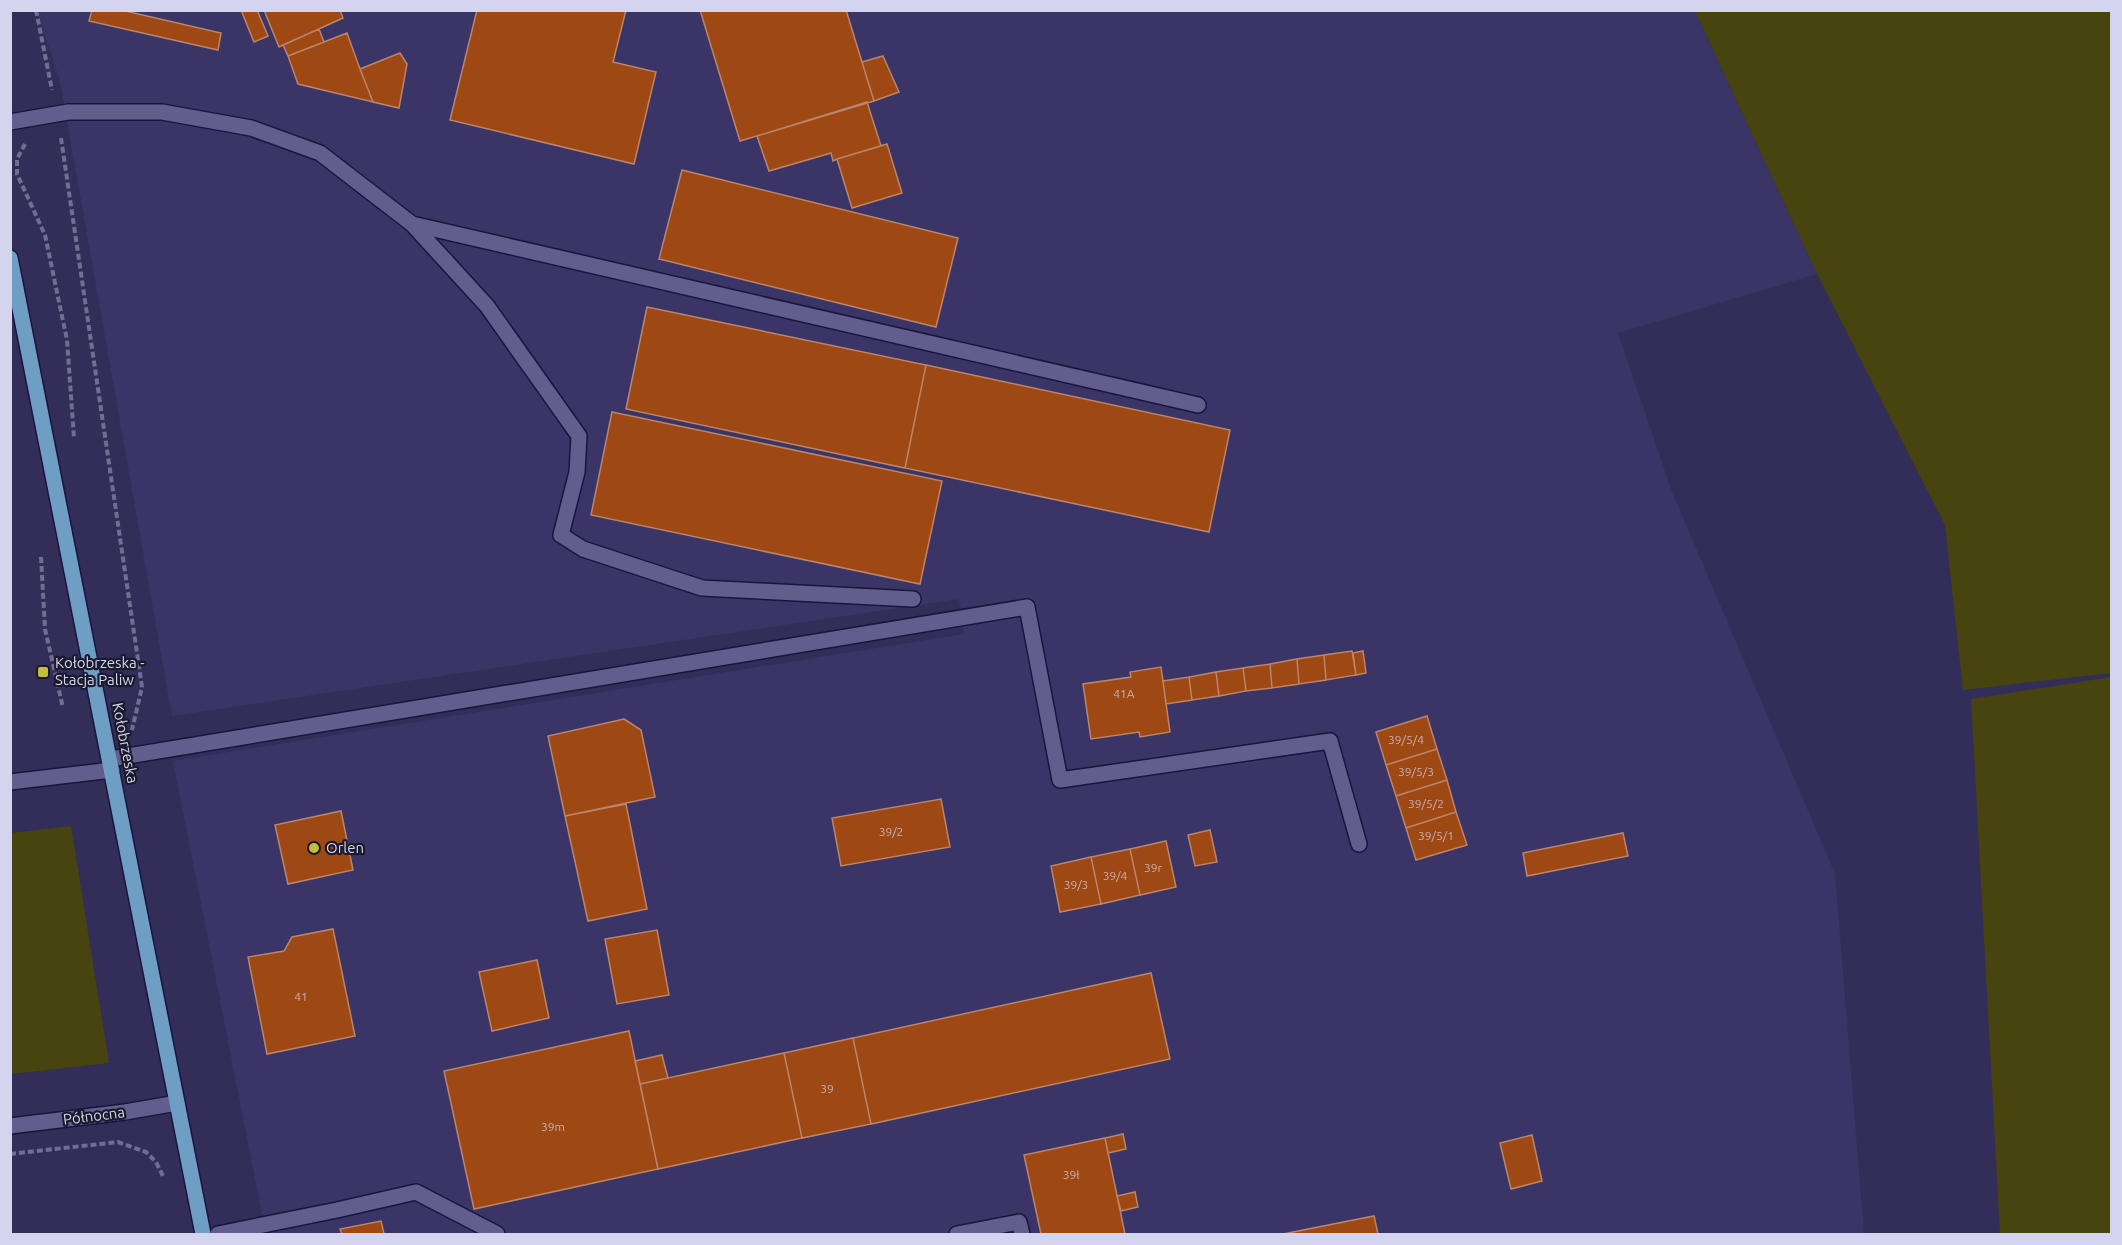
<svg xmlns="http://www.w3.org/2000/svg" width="2122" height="1245" font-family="Ubuntu,sans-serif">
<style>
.built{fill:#3b3567}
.green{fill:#47440f}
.building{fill:#9e4814;stroke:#ba856c;stroke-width:1.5}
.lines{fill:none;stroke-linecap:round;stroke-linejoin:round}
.minor-casing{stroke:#1b143d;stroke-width:18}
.major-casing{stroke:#1b143d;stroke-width:18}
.path{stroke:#716e93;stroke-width:4;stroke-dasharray:6 3;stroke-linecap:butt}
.minor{stroke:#615d8d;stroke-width:15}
.major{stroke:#6f9ec5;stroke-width:15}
.poi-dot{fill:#c3bd3e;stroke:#1b1a2d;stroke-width:2}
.labels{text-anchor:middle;stroke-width:4.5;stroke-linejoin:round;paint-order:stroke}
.number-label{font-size:12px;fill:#c6b1b8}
.poi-label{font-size:15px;fill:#d4d4ef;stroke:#1b1a2d;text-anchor:start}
.street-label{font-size:15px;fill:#d4d4ef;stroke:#1b1a2d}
</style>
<rect width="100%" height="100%" fill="#322e59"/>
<path class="built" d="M37,11H1695L1817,274L1618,333L1672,492L1835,874L1864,1234H266L173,761L964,634L959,599L172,716L60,81Z"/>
<path class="green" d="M1695,11H2111V673L1963,690L1945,525L1817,274Z
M2111,677V1234H2000L1971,699Z
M71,826L109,1063L11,1074V833Z"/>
<path class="building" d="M92,10H121L221,33L218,50L89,21Z
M241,10H257L268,36L254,42Z
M264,10H340L343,18L279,47Z
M477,10H626L613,62L656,72L634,164L450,120Z
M700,10H846L874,101L740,141Z
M319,29L324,42L288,56L283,45Z
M347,33L360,69L373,102L298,84L288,56Z
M400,53L407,64L399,108L373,102L360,69Z
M883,56L899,92L874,101L862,62Z
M867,102L881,146L837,159L833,161L831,153L769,171L757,136Z
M887,144L902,193L852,208L837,159Z
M682,170L958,238L936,327L659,259Z
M647,307L926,365L905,468L626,409Z
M926,365L1230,430L1209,532L905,468Z
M612,412L942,481L920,584L591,515Z
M1352,651L1356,675L1326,680L1324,655Z
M1363,651L1366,673L1356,675L1353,653Z
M1324,655L1326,680L1299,684L1297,659Z
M1297,659L1299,684L1272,688L1270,664Z
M1270,664L1272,688L1246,691L1243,668Z
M1161,667L1170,732L1140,737L1139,732L1091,739L1083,684L1131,677L1130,672Z
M1243,668L1246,691L1219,696L1216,672Z
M1216,672L1219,696L1192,700L1189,677Z
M1189,677L1192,700L1166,704L1163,681Z
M1427,716L1437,749L1386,765L1376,732Z
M624,719L641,730L655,797L565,816L548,736Z
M1437,749L1447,780L1396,796L1386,765Z
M1447,780L1456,812L1406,828L1396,796Z
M941,799L950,847L841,866L832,818Z
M626,804L647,909L588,921L565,816Z
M341,811L353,870L288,884L275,825Z
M1456,812L1467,845L1416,860L1406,828Z
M1210,830L1217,862L1195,866L1188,835Z
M1623,833L1628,856L1527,876L1523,853Z
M1166,841L1176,887L1140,895L1130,849Z
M1130,849L1140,895L1101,904L1091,857Z
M1091,857L1101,904L1060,912L1051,866Z
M333,929L355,1036L267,1054L248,957L284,951L292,937Z
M657,930L669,995L617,1004L605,939Z
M537,960L549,1018L492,1031L479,972Z
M1151,973L1170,1059L871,1124L853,1038Z
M629,1031L658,1169L474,1209L444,1071Z
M853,1038L871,1124L802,1138L784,1053Z
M784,1053L802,1138L658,1169L640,1084Z
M662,1055L668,1078L640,1084L635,1061Z
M1123,1134L1126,1149L1108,1153L1105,1138Z
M1532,1135L1542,1181L1511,1189L1500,1143Z
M1105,1138L1125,1234H1041L1024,1155Z
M1135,1192L1138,1207L1121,1211L1117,1196Z
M1374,1216L1378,1234H1283Z
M381,1221L384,1234H342L340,1229Z"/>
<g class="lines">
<g class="minor-casing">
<path id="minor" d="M10,122L68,112H162L251,128L320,153L412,224L1198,405
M412,224L487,306L579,436L577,472L561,535L583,549L702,588L913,599
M110,759L1027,607L1060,780L1330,741L1359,844
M10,782L112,770
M10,1126L125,1112L177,1103
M218,1234L337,1210L416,1192L497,1234
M957,1234L1019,1222L1022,1234"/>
</g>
<g class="major-casing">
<path id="major" d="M10,258L203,1234"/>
</g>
<path class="path" d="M36,10L52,90
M61,138L142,687L132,730
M25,144L17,159V174L45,235L67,340L74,438
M41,557L45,629L63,708
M10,1154L118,1142L146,1152L156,1162L164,1178"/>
<use href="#minor" class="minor"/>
<use href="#major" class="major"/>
</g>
<g class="poi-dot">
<rect x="37" y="666" width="12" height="12" rx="3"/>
<circle cx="314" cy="848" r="6"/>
</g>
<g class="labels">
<g class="number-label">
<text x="1124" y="698">41A</text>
<text x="1406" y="744">39/5/4</text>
<text x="1416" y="776">39/5/3</text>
<text x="1426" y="808">39/5/2</text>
<text x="891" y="836">39/2</text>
<text x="1436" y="840">39/5/1</text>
<text x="1153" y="872">39r</text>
<text x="1115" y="880">39/4</text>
<text x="1076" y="889">39/3</text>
<text x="301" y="1001">41</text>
<text x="827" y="1093">39</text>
<text x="553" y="1131">39m</text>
<text x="1071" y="1179">39ł</text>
</g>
<g class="poi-label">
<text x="55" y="668">Kołobrzeska -<tspan x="55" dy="17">Stacja Paliw</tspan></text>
<text x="326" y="853">Orlen</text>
</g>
<g class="street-label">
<text transform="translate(125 743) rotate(79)" y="5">Kołobrzeska</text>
<text transform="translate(94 1116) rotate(-7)" y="5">Północna</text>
</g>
</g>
<rect width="2122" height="1245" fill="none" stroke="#d4d4ef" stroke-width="24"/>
</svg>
